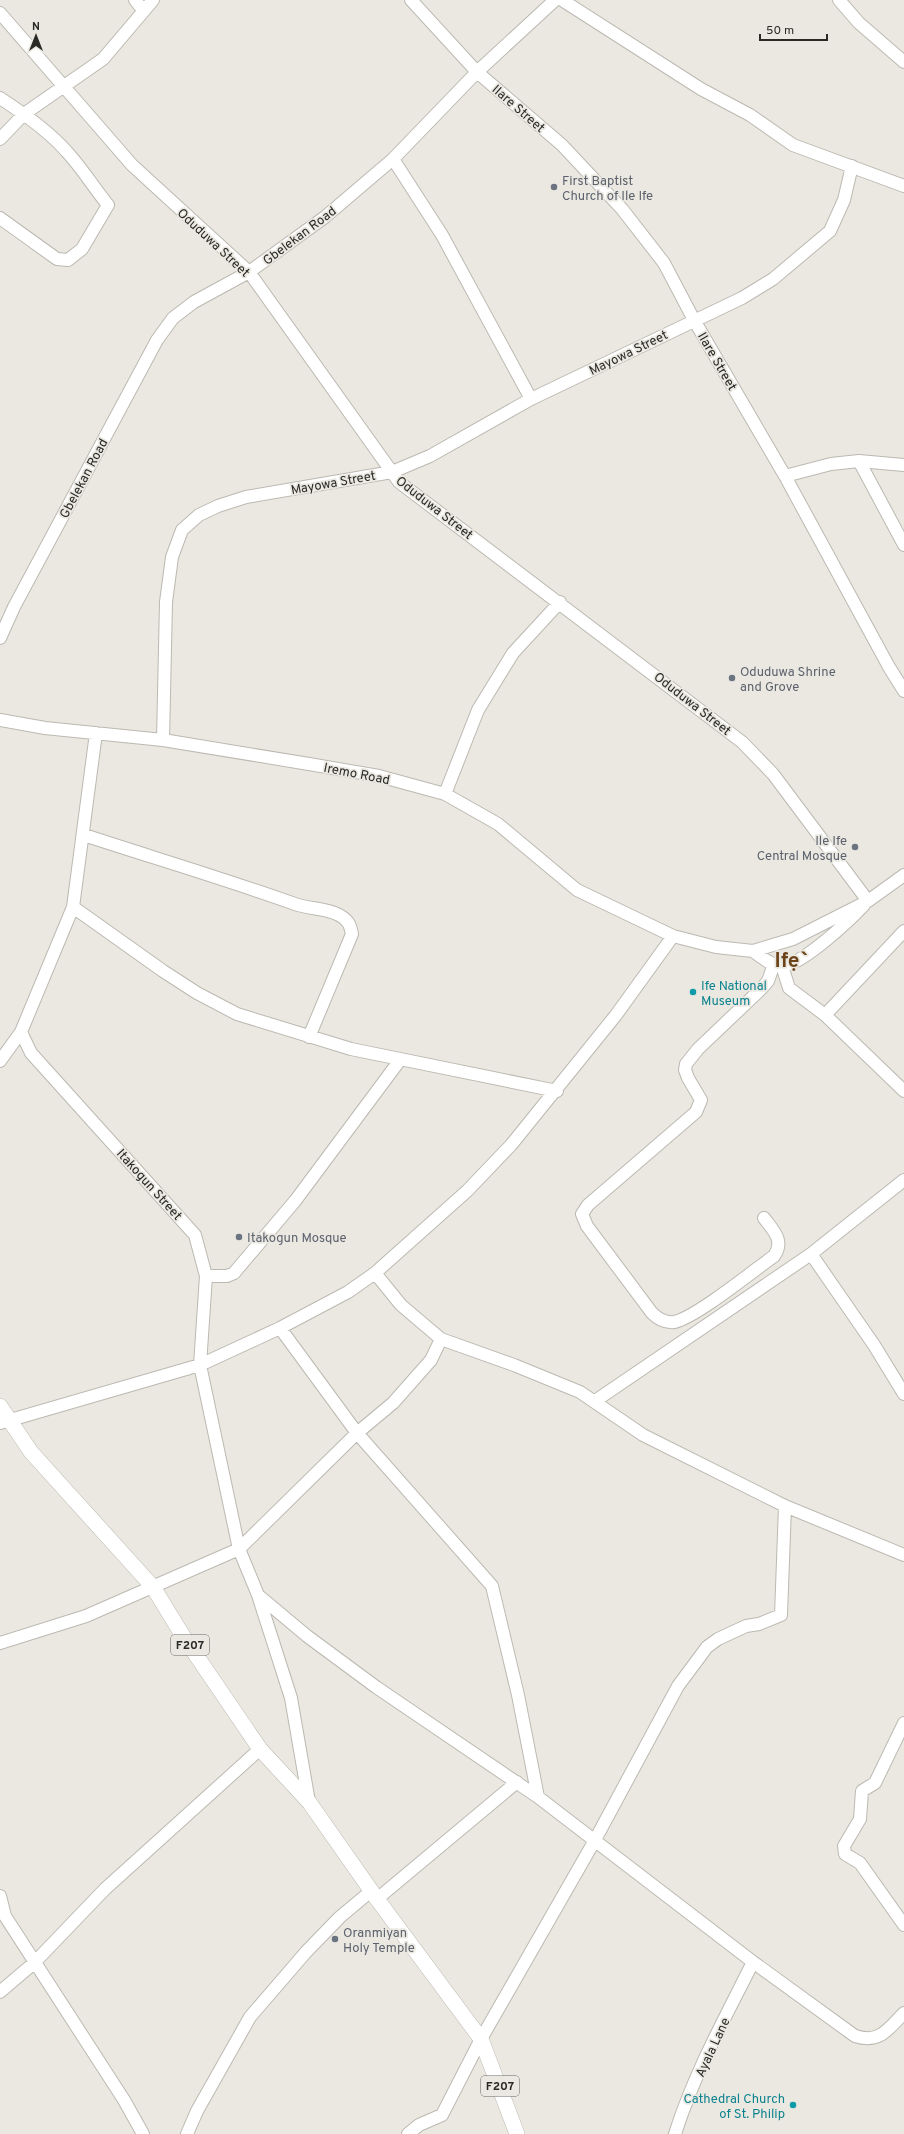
<svg xmlns="http://www.w3.org/2000/svg" width="904" height="2134" font-family="Overpass,sans-serif">
<style>
.lines{fill:none;stroke-linecap:round;stroke-linejoin:round}
.minor-casing{stroke:#bbb9b1;stroke-width:14}
.major-casing{stroke:#bbb9b1;stroke-width:16}
.minor{stroke:#fff;stroke-width:12}
.major{stroke:#fff;stroke-width:15}
.worship-dot{fill:#6b7280;stroke:#eae8e0;stroke-width:1.5}
.culture-dot{fill:#0f9aa8;stroke:#eae8e0;stroke-width:1.5}
.labels{text-anchor:middle;stroke-width:3.5;stroke-linejoin:round;paint-order:stroke}
.shield{fill:#eae8e0;stroke:#63625e;stroke-width:1}
.shield-label{font-size:12px;font-weight:bold;fill:#292926}
.street-label{font-size:13px;fill:#292926;stroke:#eae8e0}
.worship-label{font-size:13px;fill:#5b616d;stroke:#eae8e0;text-anchor:start}
.culture-label{font-size:13px;fill:#0d838f;stroke:#eae8e0;text-anchor:start}
.town-label{font-size:21px;font-weight:bold;fill:#6c4319;stroke:#eae8e0}
</style>
<rect width="100%" height="100%" fill="#eae8e0"/>
<g class="lines">
<g class="minor-casing">
<path id="minor" d="M135,0L143,10
M411,0L477,72L562,145L622,209L664,263L694,320L785,476L889,667L904,691
M562,0L701,89L750,115L793,145L904,186
M839,0L859,23L904,62
M0,13L132,165L249,272L399,482L742,742L773,774L868,901
M0,98C23,113 49,131 67,152C82,168 94,188 108,205L82,249L68,260L57,259L0,218
M0,139L24,114L103,59L153,0
M393,159L442,235L531,399
M859,461L904,545
M785,476L831,464L859,461L904,465
M0,638L14,607L157,340L173,318L194,302L249,272L325,217L393,159L477,72L555,0
M0,720L45,728L163,740L309,764L379,776L445,794L498,824L577,890L673,936L716,947L753,951L793,939L868,901L904,875
M163,740L166,602L172,557L182,530L199,515L218,506L246,497L392,472L430,456L531,399L742,298L773,279L830,231L844,200L852,166
M445,794L478,710L513,653L560,602
M84,835C154,858 225,879 295,904C309,909 326,908 339,915C348,920 350,924 352,934L309,1037
M73,907L163,971L197,993L237,1014L351,1049L557,1091
M904,931L825,1015L904,1091
M753,951C761,957 773,967 783,966C803,964 850,920 864,905
M782,966L789,988L825,1015
M21,1032L31,1053L195,1235L206,1276L200,1365L239,1549L258,1595L291,1698L309,1802
M0,1061L21,1032L73,907L96,733
M764,1218C773,1230 785,1241 774,1256C753,1271 695,1318 674,1322C665,1323 658,1319 652,1313L587,1226L582,1214L588,1205L696,1112L701,1100L688,1078L685,1070L686,1064L698,1049L762,988L768,981L774,964
M811,1254L874,1345L904,1394
M375,1273L401,1305L441,1339L514,1365L580,1392L643,1435L785,1506L904,1555
M206,1276H227L234,1273L295,1201L400,1060
M280,1328L357,1433L492,1586L518,1695L538,1797
M595,1401L811,1254L904,1180
M0,1423L200,1365L280,1328L348,1292L375,1273L467,1191L511,1145L616,1015L673,936
M258,1595L307,1636L376,1687L538,1797L753,1962L855,2036C880,2044 888,2029 904,2013
M0,1643L86,1616L239,1549L357,1433L393,1403L431,1360L441,1339
M904,1723L875,1783L862,1791L860,1819L844,1846L845,1854L860,1863L904,1925
M0,1896L5,1916L124,2100L143,2134
M377,1899L517,1782
M0,1992L34,1963L105,1889L260,1749
M187,2134L197,2111L250,2017L306,1952L340,1917L371,1891
M408,2134L419,2125L442,2115L481,2039L595,1840L678,1686L707,1647L718,1639L746,1626L759,1624L781,1615L785,1506
M675,2134C694,2074 725,2018 753,1962"/>
</g>
<g class="major-casing">
<path id="major" d="M0,1406L31,1452L153,1587L183,1636L260,1749L309,1802L377,1899L481,2039L517,2134"/>
</g>
<use href="#minor" class="minor"/>
<use href="#major" class="major"/>
</g>
<g class="worship-dot">
<circle cx="554" cy="187" r="4"/>
<circle cx="732" cy="678" r="4"/>
<circle cx="855" cy="847" r="4"/>
<circle cx="239" cy="1237" r="4"/>
<circle cx="335" cy="1939" r="4"/>
</g>
<g class="culture-dot">
<circle cx="693" cy="992" r="4"/>
<circle cx="793" cy="2105" r="4"/>
</g>
<g class="labels">
<g class="shield">
<rect x="171" y="1635" width="38" height="20" rx="3"/>
<rect x="481" y="2076" width="38" height="20" rx="3"/>
</g>
<g class="shield-label">
<text x="190" y="1649">F207</text>
<text x="500" y="2090">F207</text>
</g>
<g class="street-label">
<text transform="translate(519 108) rotate(41)" y="5">Ilare Street</text>
<text transform="translate(299 235) rotate(-37)" y="5">Gbelekan Road</text>
<text transform="translate(214 242) rotate(43)" y="5">Oduduwa Street</text>
<text transform="translate(628 352) rotate(-26)" y="5">Mayowa Street</text>
<text transform="translate(718 361) rotate(60)" y="5">Ilare Street</text>
<text transform="translate(83 478) rotate(-62)" y="5">Gbelekan Road</text>
<text transform="translate(333 482) rotate(-10)" y="5">Mayowa Street</text>
<text transform="translate(435 507) rotate(38)" y="5">Oduduwa Street</text>
<text transform="translate(693 703) rotate(38)" y="5">Oduduwa Street</text>
<text transform="translate(357 773) rotate(11)" y="5">Iremo Road</text>
<text transform="translate(150 1184) rotate(48)" y="5">Itakogun Street</text>
<text transform="translate(712 2047) rotate(-65)" y="5">Ayala Lane</text>
</g>
<g class="worship-label">
<text x="562" y="185">First Baptist<tspan x="562" dy="15">Church of Ile Ife</tspan></text>
<text x="740" y="676">Oduduwa Shrine<tspan x="740" dy="15">and Grove</tspan></text>
<text x="847" y="845" text-anchor="end">Ile Ife<tspan x="847" dy="15">Central Mosque</tspan></text>
<text x="247" y="1242">Itakogun Mosque</text>
<text x="343" y="1937">Oranmiyan<tspan x="343" dy="15">Holy Temple</tspan></text>
</g>
<g class="culture-label">
<text x="701" y="990">Ife National<tspan x="701" dy="15">Museum</tspan></text>
<text x="785" y="2103" text-anchor="end">Cathedral Church<tspan x="785" dy="15">of St. Philip</tspan></text>
</g>
<g class="town-label">
<text x="787" y="967">Ifẹ̀</text>
</g>
</g>
<g transform="translate(36 36)" stroke="#eae8e0" stroke-width="3" paint-order="stroke">
<path d="M0-3L7 15L0 10L-7 15Z" fill="#292926"/>
<text y="-6" font-size="11" font-weight="bold" text-anchor="middle" fill="#292926">N</text>
</g>
<path d="M760 34v6h67v-6" fill="none" stroke="#292926" stroke-width="2"/>
<text x="766" y="34" font-size="12" fill="#292926" stroke="#eae8e0" stroke-width="3" paint-order="stroke">50 m</text>
</svg>
